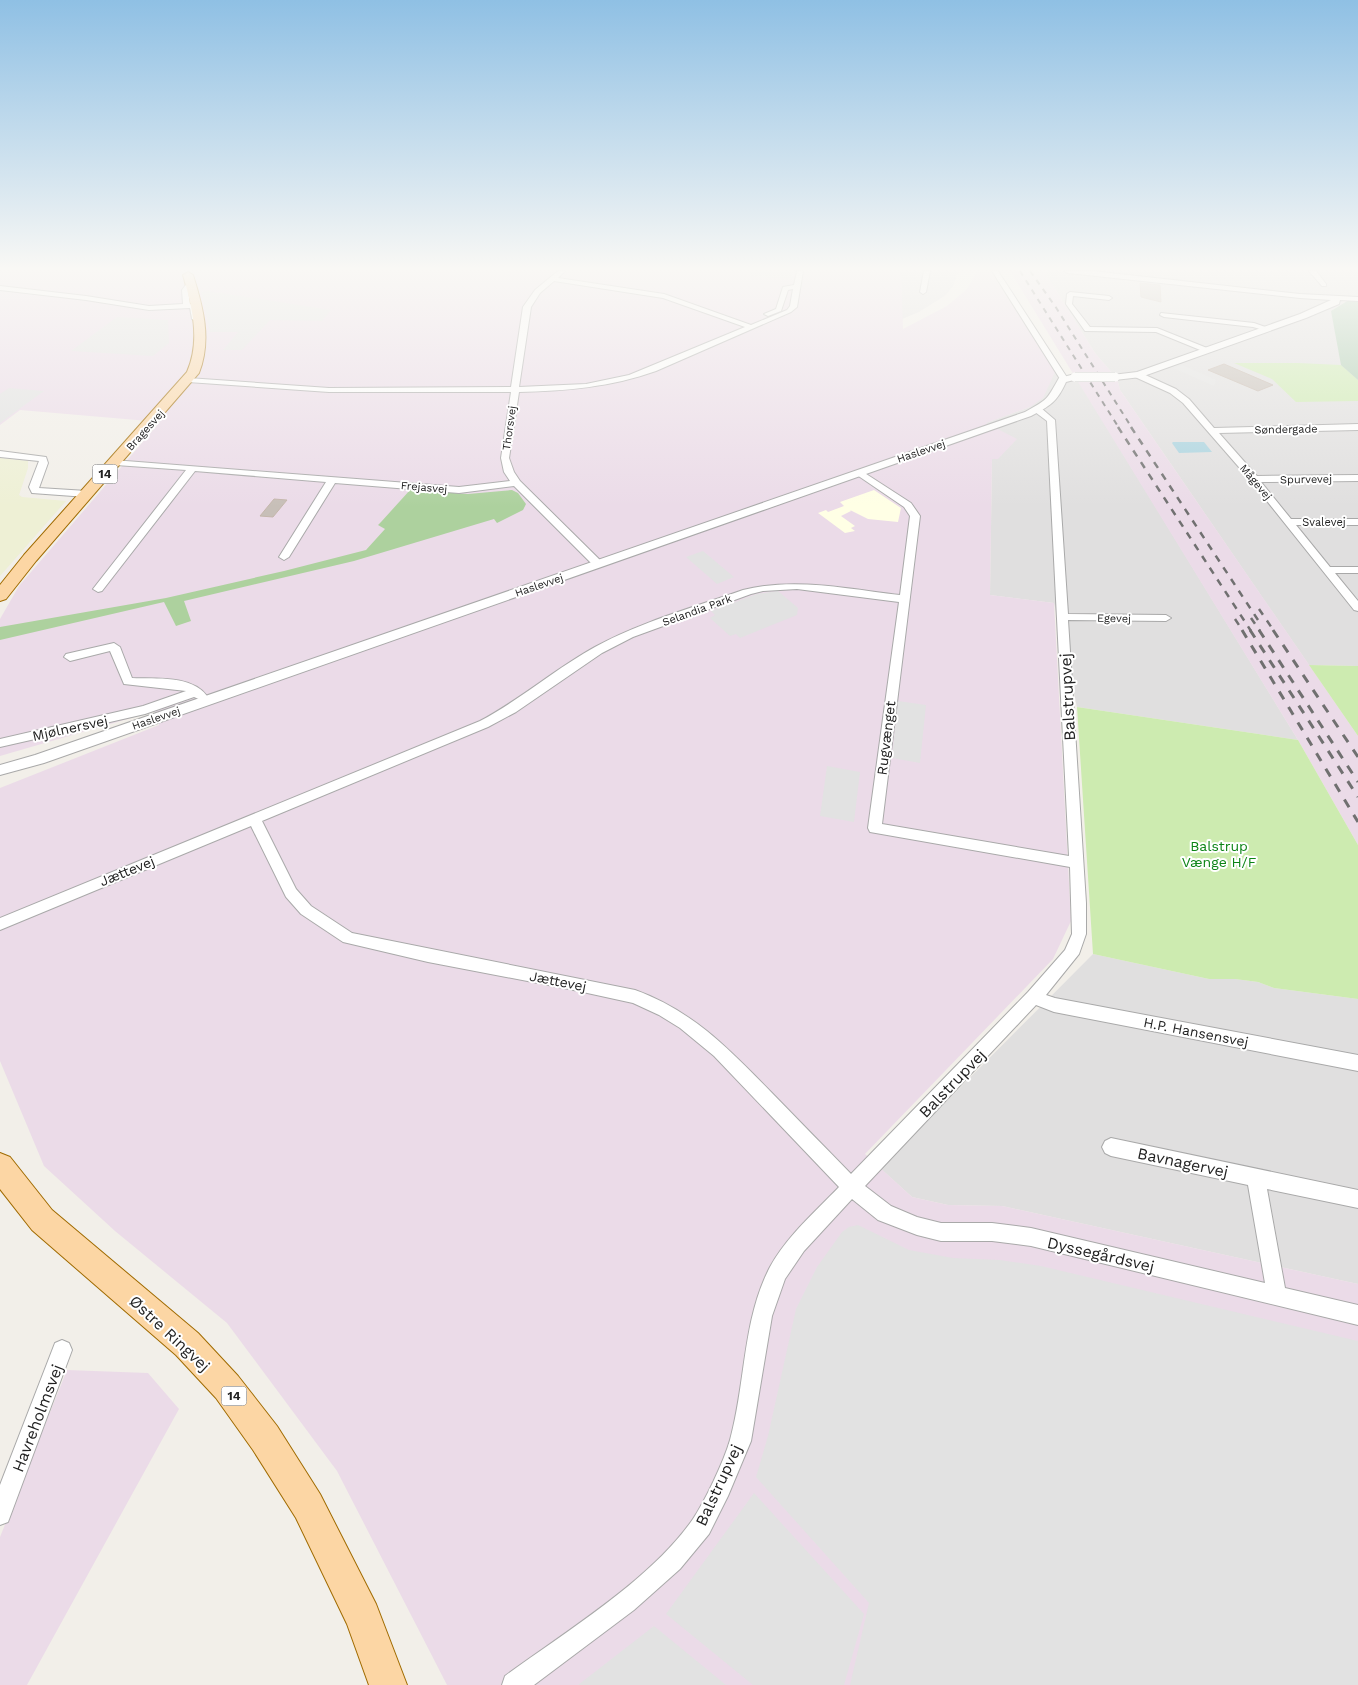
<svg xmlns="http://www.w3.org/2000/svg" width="1358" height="1685" font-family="'Work Sans',sans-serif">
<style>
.residential{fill:#e0dfdf}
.industrial{fill:#ebdbe8}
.education{fill:#ffffe5}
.farmland{fill:#eef0d5}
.grass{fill:#cdebb0}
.forest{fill:#add19e}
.cemetery{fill:#aacbaf}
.parking{fill:#e2e2e2}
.water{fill:#aad3df}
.building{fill:#c7bfb8;stroke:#c4b6ab}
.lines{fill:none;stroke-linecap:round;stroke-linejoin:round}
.minor-casing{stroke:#a9a9a9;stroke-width:2}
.tertiary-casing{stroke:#a9a9a9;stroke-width:2}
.primary-casing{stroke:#a06b00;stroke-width:2}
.minor{fill:#fff;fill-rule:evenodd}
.tertiary{fill:#fff;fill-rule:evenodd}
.primary{fill:#fcd6a4;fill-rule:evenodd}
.rail-far2{stroke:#707070;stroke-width:2;stroke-dasharray:5.5 5.5;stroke-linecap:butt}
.rail-far1{stroke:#707070;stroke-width:2.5;stroke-dasharray:7 7;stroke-linecap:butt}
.rail{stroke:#707070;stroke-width:3;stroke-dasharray:9 9;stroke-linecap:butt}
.tertiary-bridge-casing{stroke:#a9a9a9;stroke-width:10;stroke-linecap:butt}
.tertiary-bridge{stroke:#fff;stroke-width:9}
.labels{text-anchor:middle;stroke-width:4;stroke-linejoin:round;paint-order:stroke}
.far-street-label{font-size:11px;fill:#222;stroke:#fff}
.shield{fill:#fff;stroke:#646464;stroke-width:1}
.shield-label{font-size:12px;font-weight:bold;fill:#222}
.street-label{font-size:14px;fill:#222;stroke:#fff}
.park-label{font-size:14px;fill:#0c8416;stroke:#fff}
.near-street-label{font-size:16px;fill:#222;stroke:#fff}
</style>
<rect width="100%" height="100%" fill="#f2efe9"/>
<path class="residential" d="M899,271H959L953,286L946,295L919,312L902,319L901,272Z
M1044,271H1358V666L1309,665L1120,390L1118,382L1113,374L1095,353Z
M1055,372L1079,382L1298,740L1077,707L1054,603L990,595L992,459L985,423L1030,407Z
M1093,954L1209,979H1235L1258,982L1274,988L1358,999V1284L1002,1206L948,1205L912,1197L880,1168Z"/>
<path class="industrial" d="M0,271H901L903,329L947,306L967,289L977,272H991L1055,372L1043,398L1030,407L986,423L1017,439L998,459H992L990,595L1054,603L1071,921L1053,959L865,1154L912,1197L948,1205L1002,1206L1358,1284V1685H447L337,1471L227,1323L115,1231L44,1166L0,1061V788L159,725L155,711L0,756V619L19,586L160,422L20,410L0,425Z
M1010,271H1044L1095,353L1113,374L1118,382L1120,390L1358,736V845L1298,740Z
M67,1370L148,1373L179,1409L27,1685H0V1537Z"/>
<path class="education" d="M874,490L901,508L898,522L868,519L850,510L851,511L841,516L855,526L851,528L855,531L845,533L818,513L826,510L828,512L844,506L840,502Z"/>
<path class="farmland" d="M0,458L28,461V468L19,495L22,497L66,501L0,576Z"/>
<path class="grass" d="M1234,363H1298L1341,365L1358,380V401L1296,402L1272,379Z
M1309,665L1358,666V736Z
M1077,707L1298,740L1358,845V999L1274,988L1258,982L1235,979H1209L1093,954Z"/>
<path class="forest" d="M410,490L468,494L512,490L518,493L526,504L523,510L497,523L494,519L354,561L184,601L191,621L176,626L164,602L0,640V627L166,598L284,571L366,550L385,529L378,525L381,522Z"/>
<path class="cemetery" d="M1349,300L1358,301V380L1341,365L1331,311Z"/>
<path class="parking" d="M751,271H794L792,279L749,276Z
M208,291L331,310L322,321L270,320L242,350H223L238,332H210L201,292Z
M117,317L168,320L169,343L153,356L71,351Z
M1182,365L1216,380L1214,386L1173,368Z
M9,388L44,391L0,423V394Z
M703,551L734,577L717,584L686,557Z
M778,591L798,608L797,615L740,638L736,634L730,636L710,618L715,615L711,611L757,594Z
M898,701L926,705L920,763L892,758Z
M827,766L860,772L854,822L820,816Z
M858,1225L909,1250L953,1258L1000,1260L1041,1266L1358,1341V1685H850L869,1603L756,1477L768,1436L796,1309L817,1267L842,1232L849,1227Z
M754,1493L864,1614L844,1685H753L666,1614Z
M654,1626L726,1685H578Z"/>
<path class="water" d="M1173,442H1204L1212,452L1179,453L1172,443Z"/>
<path class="building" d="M1140,283L1160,285L1161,302L1141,297Z
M1224,364L1273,385L1258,391L1208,370Z
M274,499L287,500L273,517L260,516Z"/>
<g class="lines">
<g class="minor-casing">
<path id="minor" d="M558,271H565L558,278L664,294L751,325L787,310L790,306L793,289L788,290L781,311L768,316L764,314L776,309L783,287L794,285L797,271H803L797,307L791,312L656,371C611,387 566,391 519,392L509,458L514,472L520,481L602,562L603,564L602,566H594L514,486L459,493L335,483L289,557L284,560L279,557L326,482L195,471L102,591L98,592L93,589L186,470L116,465L113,464V460L459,487L510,481L504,472L501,458L511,392H329L188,382L184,380L188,378L329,388L511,387L523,307L535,290ZM554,281L663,298L745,327L629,375L586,384L519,387L531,307L540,293Z
M924,271H930L926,292L923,294L920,292Z
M992,271H998L1068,379L1067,381L1060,379Z
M1309,271H1316L1326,284V286H1322Z
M188,282L191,284L188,290L190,304L196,306L200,319L196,321L192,319L190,308L149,310L86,300L0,290V286L86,296L149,306L183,304L182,290Z
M1070,292L1109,296L1112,298L1109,300L1073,296L1072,304L1090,327L1157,328L1212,350L1205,352L1156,332L1085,331L1066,304L1067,294Z
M1161,313L1254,323L1271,329L1267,331L1253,327L1164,317L1160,315Z
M1135,373H1141L1176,389L1189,399L1214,428L1358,424V430L1219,433L1257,476L1358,475V481L1261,482L1291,519H1358V525H1296L1330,567H1358V573H1335L1358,601V611L1354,610L1251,481L1183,403L1170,393L1135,377Z
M1035,408H1041L1055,420L1068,614L1166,615L1171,618L1166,621L1068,620L1086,903V934L1079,954L1046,995L1055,998L1358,1055V1071L1054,1012L1036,1005L865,1186L891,1206L917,1217L941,1223H992L1031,1228L1265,1283L1248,1185L1111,1156L1105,1153L1102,1147L1105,1141L1111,1138L1358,1190V1208L1267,1189L1285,1288L1358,1305V1325L1031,1246L992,1241H941L917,1235L878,1220L852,1199L804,1251L785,1279L772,1316L751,1441L728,1496L709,1534L680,1569L634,1610L534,1685H502L505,1676C565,1632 651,1580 693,1519C705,1501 724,1461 730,1440C746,1383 742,1321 770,1267C787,1236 815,1212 839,1187L714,1056L680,1028L659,1015L633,1003L569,989L428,962L343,942L301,914L286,897L251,826L0,930V918L480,721C520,700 555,669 595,647C640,622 695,607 743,590C795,577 848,589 900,595L910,516L904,507L857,475V471L860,470L911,503L920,516L882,824L1069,856L1047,421L1035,412ZM797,589L899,602L868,828L870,832L1070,867L1072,934L1065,950L1028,992L851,1174C825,1147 798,1120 771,1092C729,1049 693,1011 635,990L352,933L311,906L296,889L262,821L488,727L516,712L602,653L633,637L751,594L763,591Z
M0,451L46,457L48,463L39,488L87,491L92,494L87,497L32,493L29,487L39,461L0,457Z
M114,643L120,647L132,678C156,679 192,675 207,696L201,700L194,697L145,714L0,747V739L143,706L186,691L124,684L110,651L70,661L64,657L66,654Z
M62,1340L69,1343L72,1350L11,1514L8,1522L0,1525V1485L55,1343Z"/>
</g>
<g class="tertiary-casing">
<path id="tertiary" d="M1064,271H1092L1300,294L1358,297V301L1340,300L1339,304L1306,318L1141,377L1115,380L1112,379V375L1137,372L1300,314L1331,300L1300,298L1068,273Z
M1075,374L1078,375V379L1066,382C1057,402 1050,406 1031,416L44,763L0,775V765L35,755L1025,412C1048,399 1046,401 1059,378Z"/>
</g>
<g class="primary-casing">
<path id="primary" d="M188,272L193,275C203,307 212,340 199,373L36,561L6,599L0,601V585L24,555L187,372C201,340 192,307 183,275Z
M0,1153L10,1157L52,1210L198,1333L238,1376L277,1426L320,1494L376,1604L407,1685H369L347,1624L296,1518L253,1450L216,1398L176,1355L32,1230L0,1189Z"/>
</g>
<use href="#minor" class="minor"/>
<use href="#tertiary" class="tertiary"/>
<use href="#primary" class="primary"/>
<path class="rail-far2" d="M1020,271L1119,428
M1030,271L1055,306L1132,428"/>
<path class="rail-far1" d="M1118,427L1251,631
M1131,427L1260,623
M1259,609L1274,631
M1251,618L1260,631
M1235,619L1243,631"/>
<path class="rail" d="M1242,630L1358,822
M1250,630L1358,797
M1259,630L1358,782
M1273,630L1358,757"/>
<g class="tertiary-bridge-casing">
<path id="tertiary-bridge" d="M1075,377H1115"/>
</g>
<use href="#tertiary-bridge" class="tertiary-bridge"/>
</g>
<linearGradient id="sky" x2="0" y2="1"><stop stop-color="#8fc0e4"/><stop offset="0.53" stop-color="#f9f8f5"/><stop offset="1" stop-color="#f9f8f5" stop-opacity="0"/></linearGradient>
<rect width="1358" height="507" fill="url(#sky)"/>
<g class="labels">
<g class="far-street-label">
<text transform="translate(509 428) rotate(-82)" y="4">Thorsvej</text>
<text transform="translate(1286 429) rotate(-1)" y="4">Søndergade</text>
<text transform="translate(145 430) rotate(-48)" y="4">Bragesvej</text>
<text transform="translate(921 451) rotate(-19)" y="4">Haslevvej</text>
<text transform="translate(1306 479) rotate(-1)" y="4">Spurvevej</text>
<text transform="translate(1256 482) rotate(50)" y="4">Mågevej</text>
<text transform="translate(424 487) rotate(5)" y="4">Frejasvej</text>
<text x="1324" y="526">Svalevej</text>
<text transform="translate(539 585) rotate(-19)" y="4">Haslevvej</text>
<text transform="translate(697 610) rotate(-20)" y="4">Selandia Park</text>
<text transform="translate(1114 618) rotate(1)" y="4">Egevej</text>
<text transform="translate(156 718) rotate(-19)" y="4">Haslevvej</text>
</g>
<g class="shield">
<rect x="92.5" y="464.5" width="25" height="19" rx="4"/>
<rect x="221.5" y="1386.5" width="25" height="19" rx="4"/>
</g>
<g class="shield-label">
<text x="105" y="478">14</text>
<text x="234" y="1400">14</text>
</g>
<g class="street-label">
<text transform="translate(70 728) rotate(-12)" y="5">Mjølnersvej</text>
<text transform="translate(886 738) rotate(-83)" y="5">Rugvænget</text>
<text transform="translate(127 871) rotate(-22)" y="5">Jættevej</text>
<text transform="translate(558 981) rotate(11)" y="5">Jættevej</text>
<text transform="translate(1196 1032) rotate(11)" y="5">H.P. Hansensvej</text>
</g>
<g class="park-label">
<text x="1219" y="851">Balstrup<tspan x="1219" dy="16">Vænge H/F</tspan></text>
</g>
<g class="near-street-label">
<text transform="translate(1067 697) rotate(-93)" y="6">Balstrupvej</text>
<text transform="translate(952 1083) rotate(-46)" y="6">Balstrupvej</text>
<text transform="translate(1183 1162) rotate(12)" y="6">Bavnagervej</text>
<text transform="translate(1101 1254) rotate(13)" y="6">Dyssegårdsvej</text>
<text transform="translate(170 1333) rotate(43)" y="6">Østre Ringvej</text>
<text transform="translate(37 1418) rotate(-69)" y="6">Havreholmsvej</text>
<text transform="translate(718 1485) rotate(-65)" y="6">Balstrupvej</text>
</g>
</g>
</svg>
